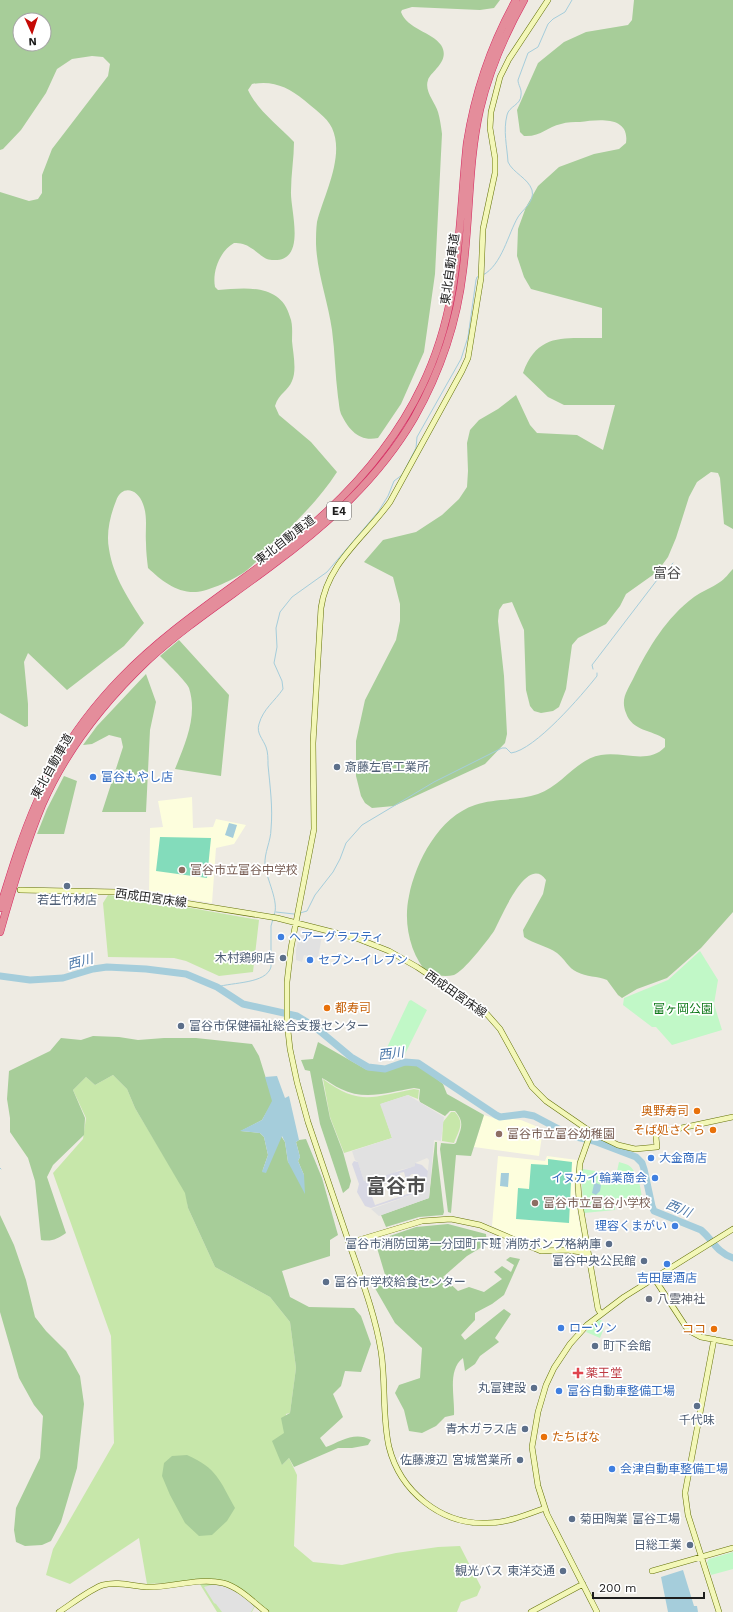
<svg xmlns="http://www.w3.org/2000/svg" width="733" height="1612" font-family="'Work Sans','Noto Sans JP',sans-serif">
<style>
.education{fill:#fdfedd}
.grass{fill:#c7e7aa}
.forest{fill:#a7cd99;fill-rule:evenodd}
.park{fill:#c1f8c7}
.pitch{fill:#83dcbb}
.parking{fill:#e1e1e1}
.plaza{fill:#d8d8e4;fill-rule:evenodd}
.water{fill:#a5cddb}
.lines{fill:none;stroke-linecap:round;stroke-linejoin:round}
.stream{stroke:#a5cddb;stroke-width:1}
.river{stroke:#a5cddb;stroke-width:7}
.secondary-casing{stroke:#637108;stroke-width:6}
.highway-casing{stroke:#d42960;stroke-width:8}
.secondary{stroke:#f3f7b8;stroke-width:5}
.highway{stroke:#e48d9b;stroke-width:7}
.service-dot{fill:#5c6f8a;stroke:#fff;stroke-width:1.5}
.shop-dot{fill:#3f7fe0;stroke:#fff;stroke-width:1.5}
.education-dot{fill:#8d6e63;stroke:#fff;stroke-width:1.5}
.food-dot{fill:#e8710a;stroke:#fff;stroke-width:1.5}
.worship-dot{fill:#6b7280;stroke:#fff;stroke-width:1.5}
.health-dot{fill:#e0444e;stroke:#fff;stroke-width:1.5}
.labels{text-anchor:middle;stroke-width:3.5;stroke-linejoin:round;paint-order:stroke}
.shield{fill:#fff;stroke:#616161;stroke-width:1}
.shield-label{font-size:11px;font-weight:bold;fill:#1d1d1d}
.street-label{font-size:12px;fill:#1d1d1d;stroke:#fff}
.service-label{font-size:12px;fill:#4e5e75;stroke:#fff;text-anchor:end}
.shop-label{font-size:12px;fill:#366cbe;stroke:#fff;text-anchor:start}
.education-label{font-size:12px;fill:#785e54;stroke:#fff;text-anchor:start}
.food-label{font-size:12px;fill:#c56008;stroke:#fff;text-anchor:end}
.park-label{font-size:12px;fill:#0e7819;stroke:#fff}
.worship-label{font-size:12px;fill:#5b616d;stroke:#fff;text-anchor:start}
.health-label{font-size:12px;fill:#be3a42;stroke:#fff;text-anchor:start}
.water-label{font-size:13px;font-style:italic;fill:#4d79aa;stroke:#fff}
.quarter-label{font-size:14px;fill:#505050;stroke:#fff}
.town-label{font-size:20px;font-weight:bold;fill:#505050;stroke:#fff}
</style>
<rect width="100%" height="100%" fill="#eeebe3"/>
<path class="education" d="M192,797L193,828L213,827L216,819L246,825L234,844L216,848L212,903L149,893L150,828L163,827L158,801Z
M484,1115L500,1120L513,1119L521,1120L543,1129L539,1156L474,1147Z
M498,1156L545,1161L547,1156L577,1160L574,1185L577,1210L584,1247L581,1249L566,1247L541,1249L526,1243L492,1226Z"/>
<path class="grass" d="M108,895L140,899L259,920L253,972L219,976L186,961L174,958L108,957L103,903Z
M113,1075L127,1089L135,1108L186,1193L188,1208L215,1267L270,1297L290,1322L296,1368L290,1413L286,1414L282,1465L289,1458L297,1475L294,1546L313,1562L342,1565L396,1553L438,1547L460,1546L481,1587L477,1596L461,1602L457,1612H266L256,1604L252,1612H217L198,1581L147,1584L139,1538L70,1584L46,1575L53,1549L114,1443L111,1336L53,1173L83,1139L86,1118L73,1090L86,1077L95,1085Z
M323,1079C359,1106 373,1097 414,1089L419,1090L418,1099L408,1095L381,1104L392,1138L344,1153L330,1117Z
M451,1112H455C465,1123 459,1130 454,1143L442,1141L443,1122Z"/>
<path class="forest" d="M0,0H500L494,8L480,10L412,7L402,10L401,12C407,29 432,32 441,45C451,61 431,71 428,80C424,91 435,102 438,112C440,119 441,126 442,134L435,274L424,352L401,404L378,438C359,442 349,430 341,414C339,409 339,402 338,397C335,374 335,352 332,330C328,301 317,273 316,244C316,237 316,229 317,222C324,195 345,156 332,128C327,117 313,108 304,100C288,87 273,80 252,84L248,90C258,111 278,125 294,142C294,158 291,174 291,191C290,210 308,263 272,260C264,260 258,252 251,248C246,244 240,243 234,243C220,251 212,271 215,287L218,290C245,288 281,283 290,317C293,324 292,334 292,341C293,353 297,370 292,381C288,391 279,393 275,406L279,415L311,442L337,472C319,500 294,524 270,547C262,555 255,564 246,571C235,579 209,591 196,592C176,593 161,580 148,568C147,560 146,551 146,543C145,530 148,517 143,504C138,489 122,484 116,501C110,516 106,533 109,549C113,576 129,600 144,623L124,646L67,690L28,653L24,662L28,704V726L25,727L0,713V192L29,201L38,199L42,193V175L52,149L108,76L110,64L103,57L92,56L72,59L57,69L46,93L21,130L3,149L0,150ZM20,20H44V44H20Z
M634,0H733V529L724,524L720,478L718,473L711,472L697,482L689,497L676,538L668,557L657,572L626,594L620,606L606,624L578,638L572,645L566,689L559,707L553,711L541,713L534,711L530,706L526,690L524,630L512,602L503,604L499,610L498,621L504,676L507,734L505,743L485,764L394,806L372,808L365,803L361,796L356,776V741L365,700L396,640L400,621V604L393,577L364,562L383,540L416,532L442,515L459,499L467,487L468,471L467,443L470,430L479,420L498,409L516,395L530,425L537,433L577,435L603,450L615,405H564L548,397L523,373C538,331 566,339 602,338V308L531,289L524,277L517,256L518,229L526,207L538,186L559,167L594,154L619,149L626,143C630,115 597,120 580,122C574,122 567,122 561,124C547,127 541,137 524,136L520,132L517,110L538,63L564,42L586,32L628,25L632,20Z
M733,569V912L701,948L667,978L637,989L622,998L618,995L607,980C598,976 586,977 577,972C568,968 565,959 557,953C547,946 534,944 524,937L523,930L543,894L546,880C527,853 501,919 494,931C488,940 463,972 454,975C446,977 437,975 429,975C410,955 403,923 409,896C416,861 439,817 475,805C494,798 519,801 538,794C562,786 576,759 601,755C623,751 648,765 665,747V739C652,730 632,731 626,713C620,698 628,690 634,677C649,647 666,618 694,597C702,591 712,588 720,582C725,579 729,573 733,569Z
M179,640L229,695L221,776L175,769C185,744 198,716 189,688C186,681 166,662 160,656Z
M146,674L156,702L150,730L146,812H102L123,747L121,738L109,735L92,744L83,745L97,726Z
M64,776L77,781L64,834H37L47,809Z
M93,1036L119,1037L138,1040L164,1038H196L252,1044L259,1056L273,1101L262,1120L241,1131L260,1133L264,1137L268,1155L262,1172L281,1136L285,1142L288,1162L304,1175L298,1161L300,1157L296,1142L299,1140L306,1139L322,1178L338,1235L330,1240V1256L282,1271L290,1297L309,1307L354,1308L361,1316L371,1344L361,1372L345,1371L341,1386L333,1394L343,1417L320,1438L326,1447C341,1441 355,1431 371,1440L368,1445L352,1448H338L294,1467L289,1458L282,1465L272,1441L284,1433L281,1418L290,1413L296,1368L290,1322L270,1297L215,1267L188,1208L185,1193L135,1108L127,1089L113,1075L95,1085L86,1077L73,1090L85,1118L84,1135L53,1165L47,1177L66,1233C57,1239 52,1242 41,1240L35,1181L28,1158L10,1132V1118L7,1099L9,1071L50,1051L61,1038L81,1040Z
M318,1042L367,1070L382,1071L399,1066L412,1064L424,1069L443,1084L447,1094L484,1115L471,1156L456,1155L451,1213L448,1212L440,1149L441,1143L454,1144L456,1143C460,1130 466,1123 455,1111H450L445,1116L420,1102L419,1099L420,1089L414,1088C389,1092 365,1101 341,1089C334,1086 328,1081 322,1078L330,1118L343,1152L351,1181L349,1188L343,1193L320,1124L310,1071L305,1070L301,1060L313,1059Z
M435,1142H437V1153L444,1212L443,1215L419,1217L386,1227L381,1215L429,1198Z
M0,1215L14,1245L26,1280L35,1317L46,1331L66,1351L80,1376L84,1404L77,1468L61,1522L51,1541L42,1545L25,1546L16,1542L14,1530L16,1508L40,1458L43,1416L34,1405L19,1378L0,1312Z
M448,1224L486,1234L487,1244L467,1256L443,1277L458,1291L469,1287L484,1292L502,1279L494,1272L502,1266L511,1272L514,1265L506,1260L510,1257L520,1259L504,1295L492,1304L475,1313V1320L461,1335L465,1340L504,1309L511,1314L495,1338L499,1342L480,1356L475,1364L465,1371L463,1358C447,1370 455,1397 454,1415L445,1417L436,1426L422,1433L409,1431L404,1410L395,1393L399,1385L420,1378L422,1348L395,1323L372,1283L386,1278L375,1241L416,1227Z
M187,1455C217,1468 220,1481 235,1508L227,1521L212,1535L199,1536L185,1523L170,1495L162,1476L164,1463L172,1456Z"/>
<path class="park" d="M700,951L718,980L714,1004L722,1030L672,1045L656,1027H652L623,1005L624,998L668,980Z
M411,1000L427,1010L405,1054L383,1056L409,1001Z
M619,1162C622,1163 626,1164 628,1165C638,1171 642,1191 642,1201L615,1204V1210L584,1213L582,1187V1169L603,1172V1175L616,1176Z
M601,1320L604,1323V1328L600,1338L586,1332L595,1321Z
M733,1552V1569L711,1575L707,1562L709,1559Z"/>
<path class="pitch" d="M160,837L211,838L207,878L156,871Z
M548,1159L572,1162L569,1223L516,1219L518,1188L529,1189L531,1164L548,1165Z"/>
<path class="parking" d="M304,932L322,936L318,958L304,955L302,962L296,960V950L299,936Z
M408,1095L444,1117L441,1141L434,1140L429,1198L379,1216L371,1209L426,1190L429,1160L427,1158L415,1163L416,1166L396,1171L397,1172L374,1180L372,1178L364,1181L358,1162L355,1160L352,1151L392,1138L380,1104Z
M215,1584L226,1585L255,1605L251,1612H222L216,1604L214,1603L204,1587Z"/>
<path class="plaza" d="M354,1161L358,1162L364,1181L372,1178L374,1179L415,1166V1163L422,1165L428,1171L426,1190L371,1208L365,1206L357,1192L359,1184L352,1164ZM404,1172L406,1179L412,1174H417L420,1176L422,1182L420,1187L416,1190V1191L375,1205L370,1191L401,1176L399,1173Z"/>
<path class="water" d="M229,823L237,825L233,838L225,835Z
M277,1076L285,1098L289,1096L299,1140L296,1142L300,1157L298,1161L304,1175L305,1194L288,1162L285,1142L282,1136L266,1173L262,1172L268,1155L264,1137L260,1133L240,1131L262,1120L272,1101L265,1077Z
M501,1173H509L508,1187L500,1186Z
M593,1173L597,1176L595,1181L596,1183L601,1185L600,1191L596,1195L592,1193L594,1184L590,1176Z
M683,1570L694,1606H697L698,1612H668L661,1577Z"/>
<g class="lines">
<path class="stream" d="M483,275C502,265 508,234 518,217C523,209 535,202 532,190C528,178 513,173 508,162C507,146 503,131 507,115C509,106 521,105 521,95C522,89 518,85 518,80L528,53L538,47L548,24L553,19L565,12L572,0
M593,669L592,665L657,580L673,563
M276,912L294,914
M300,913L307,911L315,895L333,872L340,859L346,843L362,825L434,782L502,748H506L511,753C535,750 582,695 597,676V673
M274,915C280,903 266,878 265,865C264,853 271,841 271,829C273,808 270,786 268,765C268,759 268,752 266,747C263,739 256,733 259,724C263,709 275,701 283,689L282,681L274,663L277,647L276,628L280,612L292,597L327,572L378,512L388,496L394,481L402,475L416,448L417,437L461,359L468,337L476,280L477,277L480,276
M217,987C233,982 266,984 271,967V926L273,919
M0,1168L1,1169"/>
<path class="river" d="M0,976L30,980L63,978L93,969L107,967L146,969L186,974L217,987L243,1004L297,1016L315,1027L351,1057L368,1067L385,1069L405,1062L418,1063L496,1115L500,1117L524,1114L534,1116L572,1136L594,1141L636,1157L642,1163L644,1169L652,1206L654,1211L701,1230C713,1240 716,1252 733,1258"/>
<g class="secondary-casing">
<path id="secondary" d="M548,0L509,59L500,77L491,112L490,128L495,158V173L483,229L481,278L468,358L462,371L390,502C365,537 327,563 321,608L313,743L314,829L291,948L287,982V1022L290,1049L297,1082L308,1122L349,1243L422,1221L451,1219L480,1225L541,1251L567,1250L588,1253
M20,890L117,892L277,918L356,938L389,951L417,967L485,1012L500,1029L532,1087L546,1101L591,1132L618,1145L635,1149L657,1147L656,1137L658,1133L733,1117
M591,1132L580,1163L578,1185L579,1199L598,1309L601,1314
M349,1243C361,1278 375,1314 381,1351C386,1383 382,1416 389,1447C400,1491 441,1525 487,1523C507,1523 526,1515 545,1508
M654,1278L688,1330L701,1337L733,1343
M714,1339L685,1493L688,1515L719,1612
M652,1571L733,1548
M59,1612C70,1605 92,1588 103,1585C117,1581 133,1586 146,1587C171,1588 198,1577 223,1583C239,1587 253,1602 266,1612
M531,1612L583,1584
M597,1612L547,1514L538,1486L532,1447L538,1412L546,1385L554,1368L570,1344L587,1325L624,1297L733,1229"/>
</g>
<g class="highway-casing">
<path id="highway" d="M0,908C11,872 22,836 37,802C57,756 87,713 121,678C174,623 239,585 298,537C349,495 393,447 422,386C461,306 458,229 467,143C475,92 491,45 516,0
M0,932C12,889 25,846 42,805C66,750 104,702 147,661C185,626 230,597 271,566C327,525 379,478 414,418C440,372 457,322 463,270C470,216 468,162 480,109C489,71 505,34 524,0"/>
</g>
<use href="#secondary" class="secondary"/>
<use href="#highway" class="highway"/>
</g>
<g class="service-dot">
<circle cx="337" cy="767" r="4"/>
<circle cx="67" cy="886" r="4"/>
<circle cx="283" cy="958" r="4"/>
<circle cx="181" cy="1026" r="4"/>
<circle cx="609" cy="1244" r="4"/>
<circle cx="644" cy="1261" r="4"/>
<circle cx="326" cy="1282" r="4"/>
<circle cx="595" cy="1346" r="4"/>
<circle cx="534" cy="1388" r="4"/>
<circle cx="697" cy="1406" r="4"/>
<circle cx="525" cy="1429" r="4"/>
<circle cx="520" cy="1460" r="4"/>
<circle cx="572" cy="1519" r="4"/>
<circle cx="690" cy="1545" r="4"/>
<circle cx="563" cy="1571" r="4"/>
</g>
<g class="shop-dot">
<circle cx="93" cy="777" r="4"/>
<circle cx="281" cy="937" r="4"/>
<circle cx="310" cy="960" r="4"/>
<circle cx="651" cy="1158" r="4"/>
<circle cx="655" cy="1178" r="4"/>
<circle cx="675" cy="1226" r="4"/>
<circle cx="667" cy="1264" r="4"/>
<circle cx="561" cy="1328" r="4"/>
<circle cx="559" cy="1391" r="4"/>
<circle cx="612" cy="1469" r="4"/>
</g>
<g class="education-dot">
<circle cx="182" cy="870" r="4"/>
<circle cx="499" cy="1134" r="4"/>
<circle cx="535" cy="1203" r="4"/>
</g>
<g class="food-dot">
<circle cx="327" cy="1008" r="4"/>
<circle cx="697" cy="1111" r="4"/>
<circle cx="713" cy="1130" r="4"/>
<circle cx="714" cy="1329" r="4"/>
<circle cx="544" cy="1437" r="4"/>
</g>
<circle class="worship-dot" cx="649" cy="1299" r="4"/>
<path class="health-dot" d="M576 1367h4v4h4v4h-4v4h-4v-4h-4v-4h4z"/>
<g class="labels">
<rect class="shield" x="327" y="502" width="24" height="18" rx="3"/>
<g class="shield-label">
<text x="339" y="515">E4</text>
</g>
<g class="street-label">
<text transform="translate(450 269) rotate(-82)" y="4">東北自動車道</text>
<text transform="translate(285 540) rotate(-38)" y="4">東北自動車道</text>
<text transform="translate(52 766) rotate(-61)" y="4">東北自動車道</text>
<text transform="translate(151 898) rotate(8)" y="4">西成田宮床線</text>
<text transform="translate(456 994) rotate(35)" y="4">西成田宮床線</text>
</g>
<g class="service-label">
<text x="345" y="771" text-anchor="start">斎藤左官工業所</text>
<text x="67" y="904" text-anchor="middle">若生竹材店</text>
<text x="275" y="962">木村鶏卵店</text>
<text x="189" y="1030" text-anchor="start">富谷市保健福祉総合支援センター</text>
<text x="601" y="1248">富谷市消防団第一分団町下班 消防ポンプ格納庫</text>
<text x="636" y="1265">富谷中央公民館</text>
<text x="334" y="1286" text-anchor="start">富谷市学校給食センター</text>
<text x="603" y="1350" text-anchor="start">町下会館</text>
<text x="526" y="1392">丸富建設</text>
<text x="697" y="1424" text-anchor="middle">千代味</text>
<text x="517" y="1433">青木ガラス店</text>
<text x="512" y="1464">佐藤渡辺 宮城営業所</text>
<text x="580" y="1523" text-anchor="start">菊田陶業 富谷工場</text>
<text x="682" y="1549">日総工業</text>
<text x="555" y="1575">観光バス 東洋交通</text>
</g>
<g class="shop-label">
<text x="101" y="781">富谷もやし店</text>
<text x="289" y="941">ヘアーグラフティ</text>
<text x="318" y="964">セブン-イレブン</text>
<text x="659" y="1162">大金商店</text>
<text x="647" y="1182" text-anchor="end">イヌカイ輪業商会</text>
<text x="667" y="1230" text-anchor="end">理容くまがい</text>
<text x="667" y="1282" text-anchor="middle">吉田屋酒店</text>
<text x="569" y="1332">ローソン</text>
<text x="567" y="1395">富谷自動車整備工場</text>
<text x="620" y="1473">会津自動車整備工場</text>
</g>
<g class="education-label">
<text x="190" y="874">富谷市立富谷中学校</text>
<text x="507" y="1138">富谷市立富谷幼稚園</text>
<text x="543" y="1207">富谷市立富谷小学校</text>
</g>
<g class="food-label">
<text x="335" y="1012" text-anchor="start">都寿司</text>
<text x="689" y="1115">奥野寿司</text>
<text x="705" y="1134">そば処さくら</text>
<text x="706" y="1333">ココ</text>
<text x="552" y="1441" text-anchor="start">たちばな</text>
</g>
<g class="park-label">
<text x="683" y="1013">富ヶ岡公園</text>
</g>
<g class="worship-label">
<text x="657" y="1303">八雲神社</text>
</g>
<g class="health-label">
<text x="586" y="1377">薬王堂</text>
</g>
<g class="water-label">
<text transform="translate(80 961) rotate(-14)" y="5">西川</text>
<text transform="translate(391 1053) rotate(-7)" y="5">西川</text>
<text transform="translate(679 1208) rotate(23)" y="5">西川</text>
</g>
<g class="quarter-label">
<text x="667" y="578">富谷</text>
</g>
<g class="town-label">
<text x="396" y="1193">富谷市</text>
</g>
</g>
<g transform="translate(32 32) rotate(177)"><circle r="19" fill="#ffffff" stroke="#a5a5a5"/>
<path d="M0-3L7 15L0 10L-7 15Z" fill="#c50a06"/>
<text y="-6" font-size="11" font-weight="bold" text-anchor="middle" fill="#1d1d1d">N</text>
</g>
<path d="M593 1592v6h111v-6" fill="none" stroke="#1d1d1d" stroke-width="2"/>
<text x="599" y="1592" font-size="12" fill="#1d1d1d" stroke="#ffffff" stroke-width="3" paint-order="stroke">200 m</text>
</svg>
